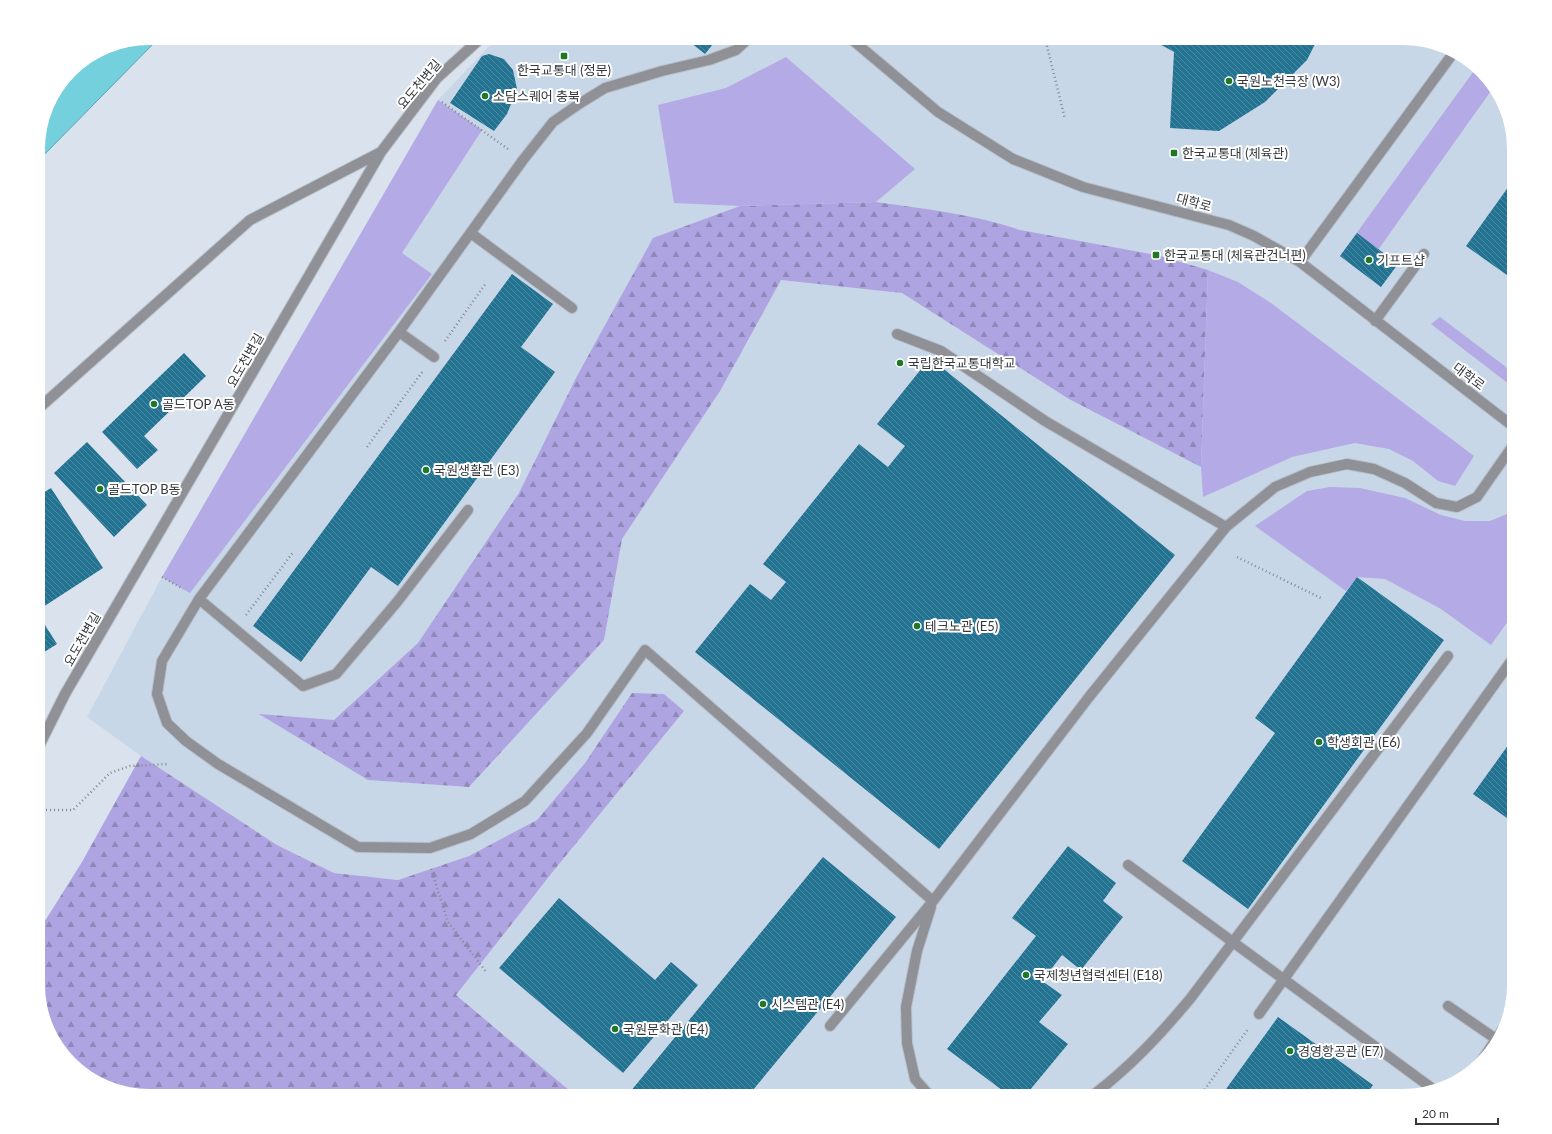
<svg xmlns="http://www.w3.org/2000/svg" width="1552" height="1134" font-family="Lato,'Noto Sans KR',sans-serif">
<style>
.built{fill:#c8d7e7}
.forest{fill:url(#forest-firs)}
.park{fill:#b4aae5}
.water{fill:#74d0dd;stroke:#61a3ad}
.building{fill:url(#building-back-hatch)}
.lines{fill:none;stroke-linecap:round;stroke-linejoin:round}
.minor-casing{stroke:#b8c0ca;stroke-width:12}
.path{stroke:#828990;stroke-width:2.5;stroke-dasharray:1 3;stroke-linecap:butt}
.minor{stroke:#8f9196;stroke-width:10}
.poi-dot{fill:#207825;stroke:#fff;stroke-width:1.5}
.labels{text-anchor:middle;stroke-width:4;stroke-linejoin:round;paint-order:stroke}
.poi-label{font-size:13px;fill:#35393d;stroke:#fff;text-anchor:start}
.street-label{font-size:13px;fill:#35393d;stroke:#fff}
</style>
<defs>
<pattern id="forest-firs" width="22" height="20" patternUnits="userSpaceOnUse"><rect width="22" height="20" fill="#afa4e2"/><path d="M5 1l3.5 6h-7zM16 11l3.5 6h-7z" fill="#8f87b8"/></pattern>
<pattern id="building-back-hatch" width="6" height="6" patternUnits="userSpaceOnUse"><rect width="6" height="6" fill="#227392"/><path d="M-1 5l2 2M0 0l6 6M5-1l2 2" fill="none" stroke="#528ba1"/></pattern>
</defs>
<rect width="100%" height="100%" fill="#d9e2ed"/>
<path class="built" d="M497,38H1403L1438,44L1470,61L1502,100L1514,149V985L1508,1021L1491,1052L1452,1084L1403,1096H576L456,995L551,874L684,711L664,695L585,763L537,820L469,856L398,880L334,873L277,845L141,756L87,717L162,577L438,100Z"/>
<path class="forest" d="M876,202C924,209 974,214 1020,230L1156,255L1208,270L1201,467L1069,399L902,293L781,280L720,391L622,539L604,640L469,787L368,780L259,714L334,720L418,643L519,493L577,376L653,238L740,206Z
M632,693L664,694L684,711L551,874L456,995L576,1096H149L114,1090L82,1073L53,1040L38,988V932L82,862L141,756L277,845L334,873L398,880L469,856L537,820L585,763Z"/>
<path class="park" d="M786,57L915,169L876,202L740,206L674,203L658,105L726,88Z
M1476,68L1493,88L1378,250L1381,287L1340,256Z
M438,100L482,130L402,253L432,274L190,593L162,577Z
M1208,270L1238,282L1271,303L1474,456L1455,486L1438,481L1413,461L1389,449L1355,443L1292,457L1203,497L1201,467Z
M1440,317L1514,373V388L1431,324Z
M1330,487L1360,488L1405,498L1441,515L1465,521H1490L1514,511V613L1491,645L1441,609L1385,579L1357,577L1346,591L1255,526L1307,491Z"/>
<path class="water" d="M149,38H159L38,161V142L47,107L71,70L107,46Z"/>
<path class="building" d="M685,38H718L705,54Z
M1149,38H1318L1307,60L1265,102L1219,131L1170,128L1174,52Z
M489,54L504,59L513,70L517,89L507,114L494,131L450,103L482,56Z
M1514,179V280L1466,246Z
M1357,233L1398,264L1381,287L1340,256Z
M512,274L553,304L521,347L555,372L398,586L371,567L301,662L253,626Z
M184,353L206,376L144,436L158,450L137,469L102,432Z
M930,358L1175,555L939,849L695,652L750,584L771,600L786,582L763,564L859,444L888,467L905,446L877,424Z
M87,442L147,505L114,537L54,473Z
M51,488L103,568L43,607L38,600V496Z
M1357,577L1444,640L1248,909L1182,861L1275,733L1255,718Z
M38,614L57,644L38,656Z
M1514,737V823L1473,794Z
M1068,846L1116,883L1103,901L1123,917L1081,970L1062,955L1042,981L1062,995L1039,1022L1068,1044L1025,1096H1010L947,1049L1036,936L1012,918Z
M823,857L896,917L748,1096H635L630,1092Z
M559,898L655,980L671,962L698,985L623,1073L499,968Z
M1278,1017L1373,1085L1365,1096H1221Z"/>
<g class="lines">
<g class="minor-casing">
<path id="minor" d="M749,38L736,50L709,60L662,71L605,88L579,104L553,122L523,160L399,332L199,599L162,661L157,694L167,723L186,741L218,764L358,847L430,848L471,834L525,801L587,733L645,650L933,901
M850,38L938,112L1013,159L1083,187L1229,225L1254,236L1300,262L1514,427
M472,234L572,308
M1300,262L1454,52
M1375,321L1424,254
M399,332L434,357
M897,334L941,351L1045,421L1226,527
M38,409L250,220L381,152
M199,599L303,686L336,674L397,602L468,510
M38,748L65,694L381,152L437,78L481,38
M1128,865L1433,1089
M1448,1006L1496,1039
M1259,1014L1514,657
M830,1026L933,901L1089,697L1226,527L1275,487L1310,472L1347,464L1374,469L1405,483L1436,503L1457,507L1477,497L1514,444
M1482,1060L1505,1026
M930,1096L915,1079L907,1043L906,1007L917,951L931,907
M1092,1096C1131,1066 1158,1037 1190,999L1448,656"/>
</g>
<path class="path" d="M1045,38L1065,119
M442,102L508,149
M445,341L486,283
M367,447L423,371
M1237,557L1323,599
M162,577L183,589
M246,615L294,551
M38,810H73L110,773L130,766L168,764
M431,869L448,922L487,973
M1200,1096L1248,1029"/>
<use href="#minor" class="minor"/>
</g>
<g class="poi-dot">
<rect x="560" y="52" width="8" height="8" rx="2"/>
<circle cx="1229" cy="81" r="4"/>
<circle cx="485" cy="96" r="4"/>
<rect x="1170" y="149" width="8" height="8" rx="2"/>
<rect x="1152" y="251" width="8" height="8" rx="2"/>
<circle cx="1369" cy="260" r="4"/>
<circle cx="900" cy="363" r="4"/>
<circle cx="154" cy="404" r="4"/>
<circle cx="426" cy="470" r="4"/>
<circle cx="100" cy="489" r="4"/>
<circle cx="917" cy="626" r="4"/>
<circle cx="1319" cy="742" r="4"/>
<circle cx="1026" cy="975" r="4"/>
<circle cx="763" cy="1004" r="4"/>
<circle cx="615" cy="1029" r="4"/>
<circle cx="1290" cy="1051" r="4"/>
</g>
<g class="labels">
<g class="poi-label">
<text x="564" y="75" text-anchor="middle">한국교통대 (정문)</text>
<text x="1237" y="86">국원노천극장 (W3)</text>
<text x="493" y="101">소담스퀘어 충북</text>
<text x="1182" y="158">한국교통대 (체육관)</text>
<text x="1164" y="260">한국교통대 (체육관건너편)</text>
<text x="1377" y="265">기프트샵</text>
<text x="908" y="368">국립한국교통대학교</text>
<text x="162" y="409">골드TOP A동</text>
<text x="434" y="475">국원생활관 (E3)</text>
<text x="108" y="494">골드TOP B동</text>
<text x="925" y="631">테크노관 (E5)</text>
<text x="1327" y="747">학생회관 (E6)</text>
<text x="1034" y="980">국제청년협력센터 (E18)</text>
<text x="771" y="1009">시스템관 (E4)</text>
<text x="623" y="1034">국원문화관 (E4)</text>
<text x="1298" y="1056">경영항공관 (E7)</text>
</g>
<g class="street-label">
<text transform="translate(419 84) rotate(-50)" y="5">요도천변길</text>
<text transform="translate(1194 202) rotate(15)" y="5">대학로</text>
<text transform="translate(245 360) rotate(-60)" y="5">요도천변길</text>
<text transform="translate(1469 376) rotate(37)" y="5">대학로</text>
<text transform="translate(82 639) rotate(-60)" y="5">요도천변길</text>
</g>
</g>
<path d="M0 0H1552V1134H0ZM149 45H1403A104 104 0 0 1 1507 149V985A104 104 0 0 1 1403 1089H149A104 104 0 0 1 45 985V149A104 104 0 0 1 149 45Z" fill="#fff" fill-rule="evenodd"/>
<path d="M1416 1118v6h82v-6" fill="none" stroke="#35393d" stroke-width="2"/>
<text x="1422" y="1118" font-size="12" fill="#35393d" stroke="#ffffff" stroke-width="3" paint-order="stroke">20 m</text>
</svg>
